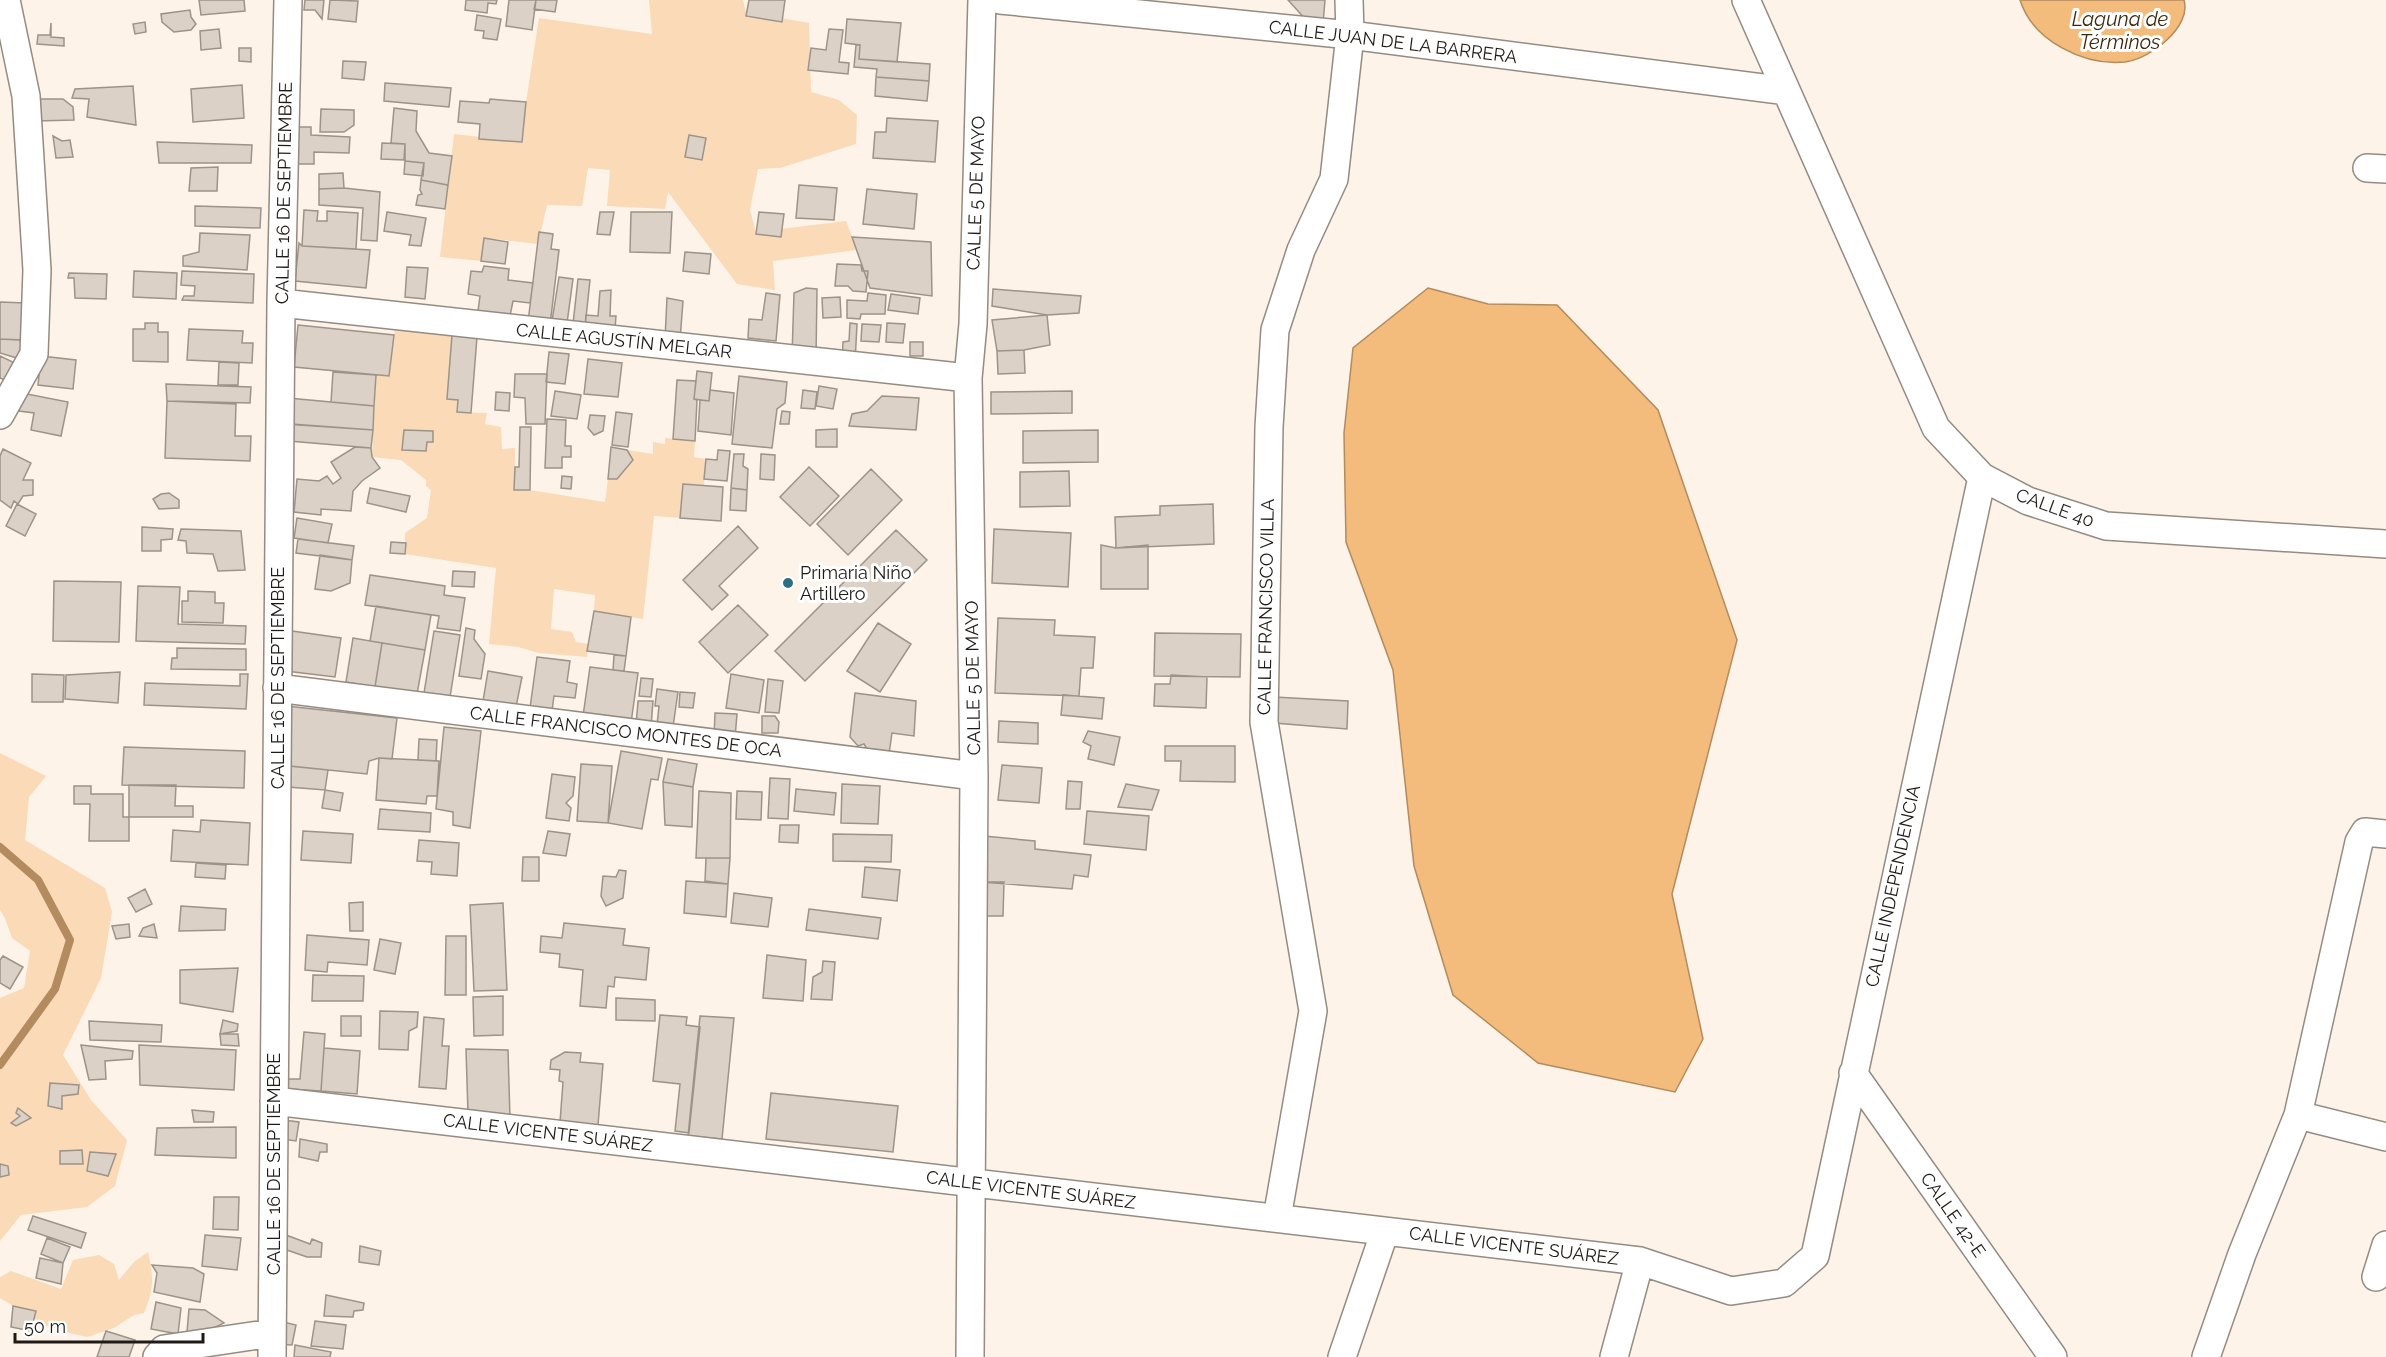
<svg xmlns="http://www.w3.org/2000/svg" width="2386" height="1357" font-family="Raleway,sans-serif">
<style>
.green{fill:#fadab7}
.water{fill:#f3bc7c;stroke:#b38b5e;stroke-width:1.5}
.lines{fill:none;stroke-linecap:round;stroke-linejoin:round}
.stream{stroke:#b38b5e;stroke-width:8}
.building{fill:#dbd1c7;stroke:#9c9389;stroke-width:1.5}
.minor-casing{stroke:#948b82;stroke-width:30}
.minor{stroke:#fff;stroke-width:27}
.poi-dot{fill:#2d6e81;stroke:#fff;stroke-width:2}
.labels{text-anchor:middle;stroke-width:6;stroke-linejoin:round;paint-order:stroke}
.street-label{font-size:18px;fill:#1e1a17;stroke:#fff}
.poi-label{font-size:18px;fill:#1e1a17;stroke:#fff;text-anchor:start}
.water-label{font-size:20px;font-style:italic;fill:#3e280c;stroke:#fff}
</style>
<rect width="100%" height="100%" fill="#fdf3e9"/>
<path class="green" d="M649,0H743L746,12L809,23L811,92L839,100L857,115L856,144L780,168L758,169L750,210L756,232L846,221L857,250L773,261L775,290L737,284L668,192L665,209L607,206L610,170L588,168L582,206L547,205L538,244L485,238L481,261L440,257L454,134L522,142L526,102L539,18L652,34Z
M395,329L452,335L447,399L458,400V412L487,413L485,424L501,427L502,449L515,448V490H530L605,502L608,479L627,450L653,454V442L665,444V438L695,441L694,457L706,459L704,486L683,484L680,518L654,516L643,619L594,611L595,595L554,589L551,629L572,632L576,642L588,644L587,657L539,653L518,647L489,644L496,568L405,554V533L427,518L431,490L426,486V480L401,460L372,457L376,375L389,376Z
M0,753L46,776L29,797L25,840L105,888L112,912L101,978L63,1055L91,1100L127,1140L115,1186L87,1207L21,1215L0,1241V998L24,988L30,951L12,938L5,918L0,910Z
M148,1252C154,1277 154,1289 144,1313L134,1315L114,1328L87,1337L52,1329L0,1298V1277L11,1271L61,1289L73,1260L99,1255L114,1264L119,1280L134,1262Z"/>
<path class="water" d="M2020,0H2184C2192,27 2150,59 2125,62C2084,66 2033,41 2020,0Z
M1428,288L1488,304L1557,305L1658,410L1737,640L1672,894L1703,1039L1675,1092L1538,1063L1453,995L1414,866L1393,670L1346,542L1344,433L1353,348Z"/>
<g class="lines">
<path class="stream" d="M0,847L38,880L70,940L55,989L0,1065"/>
</g>
<path class="building" d="M199,0H244L245,11L201,15Z
M305,0H324L322,19L315,10H304Z
M330,0L358,1L356,22L328,19Z
M466,0H497L496,4L488,3L487,13L465,10Z
M509,0H536L532,30L506,26Z
M536,0H557L555,12L534,9Z
M749,0H785L782,22L746,16Z
M1288,0H1325L1323,24L1308,22Z
M190,10L191,17L196,24L191,30L174,32L162,22L161,14Z
M477,15L501,19L497,40L483,38L484,31L475,30Z
M847,19L901,23L897,62L859,59L860,45L845,43Z
M145,22L146,32L135,34L133,24Z
M51,23V37L64,38V46L37,44L38,35H50Z
M219,29L221,48L201,50L200,31Z
M829,29L843,30L839,62L849,63L848,74L808,70L811,48L826,50Z
M856,45H860L859,59L930,64L929,81L876,77L877,69L854,67Z
M239,48H251V62L239,61Z
M343,61L366,62L364,80L342,78Z
M876,77L929,81L927,101L875,96Z
M385,83L451,88L449,107L384,101Z
M242,85L244,118L193,122L191,89Z
M133,86L136,125L87,117L89,99L72,98L75,89Z
M36,99H63L73,107L74,120L36,121Z
M490,99L526,102L522,142L479,139L480,124L458,122L460,101L489,103Z
M394,108L417,111L416,131L429,153L452,156L448,185L421,180L424,163L405,161V144L391,143Z
M321,109L354,110V125L344,132H320Z
M887,118L938,121L935,162L873,158L875,132H886Z
M299,127H311V135L350,137L349,153L314,152V164H297Z
M689,135L706,138L702,160L685,157Z
M53,136L62,141L70,140L73,157L56,158Z
M157,142L252,145L251,163H159Z
M382,143L405,144L404,160L381,159Z
M405,161L424,163L423,176L404,174Z
M218,167L217,191H189L191,168Z
M343,173L344,188L319,189V174Z
M421,180L448,185L445,209L416,205L418,195L422,194L420,190Z
M799,185L837,188L834,220L796,218Z
M344,188L380,192L377,241L361,240L363,208L319,205V189Z
M867,189L917,194L914,229L863,224Z
M195,206L261,208L260,228L195,226Z
M304,210L318,211L317,221H327V211L358,213L356,249L302,246Z
M387,212L426,218L421,246L409,245L411,235L384,231Z
M600,212H614L610,235L597,234Z
M631,212H672L670,253L630,252Z
M759,212L784,214L781,237L756,234Z
M539,232L553,234L551,249L559,250L550,325L528,322Z
M200,233L250,235L247,270L183,266V256L199,252Z
M852,237L931,242L932,296L870,288Z
M484,238L508,242L505,264L481,261Z
M299,243L302,246L370,250L366,288L295,281Z
M685,252L711,254L709,274L683,271Z
M837,264L861,265L862,271H868L866,292L853,291L848,286H835Z
M484,266L509,269L508,280L533,283L530,303L513,301L510,316L478,311L480,296L468,294L471,271L482,272Z
M407,267L428,268L425,299L405,297Z
M134,271L177,273L176,299L133,297Z
M182,271L254,274L253,303L182,300L184,296H194L195,286L181,285Z
M69,273L107,274L106,299L75,298L74,278H68Z
M559,277L573,279L567,323L552,321Z
M578,279L590,280L585,327L573,324Z
M806,288L817,289L816,358L792,356L794,293Z
M993,289L1081,296L1079,313L1047,315L992,306Z
M611,290L610,316H616L615,329L585,327L586,315L598,316L600,291Z
M766,293L780,295L776,341L748,338L749,319L762,320Z
M868,293L886,295L885,314H861L860,319L847,318V300L867,301Z
M891,294L920,298L918,314L888,310Z
M840,297L841,317L823,318L822,298Z
M667,298L683,301L680,340L665,339Z
M0,302L26,303L24,340L0,339Z
M1047,315L1050,345L1024,350L997,351L992,320Z
M145,323H158V332H168V362L133,361V329H145Z
M850,323L857,324L855,363L842,362L843,342L849,341Z
M887,323L905,324L903,343L886,342Z
M862,324L881,325L879,342L861,341Z
M298,325L394,335L389,376L294,367Z
M189,329L243,331L242,343H253L252,363L187,360Z
M452,335L477,337L471,413L457,412L458,400L447,399Z
M0,339L19,340L25,344L20,359L0,353Z
M910,342H923V356H910Z
M1024,350L1025,373L998,374L997,351Z
M549,352L569,354L565,384L546,382Z
M0,356L19,365L10,382L0,378Z
M41,356L76,360L73,389L38,385Z
M588,359L622,363L618,397L584,394Z
M219,362L239,363L238,385H218Z
M697,371L712,373L709,401L694,399Z
M333,372L376,375L374,406L331,402Z
M515,374H547L545,424H526L525,398L514,397Z
M739,376L787,382L785,403L777,409L772,448L732,444Z
M677,380L696,381L694,399L697,400L695,441L673,439Z
M166,384L251,387L250,403L167,401Z
M819,386L837,389L833,409L816,406Z
M710,390L734,393L731,435L698,431L700,400L709,401Z
M803,390L817,392L815,409L801,408Z
M555,391L581,395L577,419L551,416Z
M1072,391V413L991,414V392Z
M496,392L510,393L509,411L495,410Z
M22,393L68,402L61,436L31,430L34,413L19,411Z
M882,396L919,398L916,430L849,426L852,414L867,411Z
M288,398L374,406L373,430L285,424Z
M167,401L236,404L235,436H251L250,461L165,458Z
M782,411L790,412L789,424H780Z
M616,412L632,414L628,447L612,445Z
M590,415L605,416L603,431L594,435L588,428Z
M547,419L566,420L565,446H571V457H562V468H545Z
M291,424L373,430L371,448L289,441Z
M520,427H531L530,490H514L515,467H519Z
M837,429V447H816V430Z
M404,430L433,431V442H427L426,451L402,450Z
M1098,430V462L1023,463V431Z
M355,447L371,448L372,457L380,468L362,481L353,491L351,511L321,509V515L294,512L297,479L319,481L327,476L333,484L341,478L331,462Z
M611,447L627,450L633,460L617,479H608Z
M3,449L31,463L23,480H33V495L23,496L18,504L14,501L11,508L0,500V456Z
M718,450L730,451L727,481L704,479L706,459L717,460Z
M734,454H744L743,466L748,469L747,490L731,488Z
M761,454L775,455L774,480L760,479Z
M809,467L839,496L810,526L780,497Z
M871,469L902,500L848,555L817,524Z
M1069,471L1070,506L1020,507V472Z
M562,476L572,477L571,489L561,488Z
M683,484L723,487L721,521L680,518Z
M370,488L410,496L406,512L367,503Z
M731,488L747,490L746,511L730,510Z
M169,493L179,500V508L159,509L153,499L161,494Z
M17,504L36,514L25,536L6,526Z
M1213,504L1214,544L1116,548L1115,517L1160,515V506Z
M297,518L332,524L328,543L294,538Z
M738,526L758,548L719,586L728,595L712,610L683,580Z
M142,527L173,529L172,539L161,540V551H142Z
M181,529L241,531L245,570L218,571L213,554L187,553L186,541L178,540Z
M994,529L1071,533L1068,587L992,583Z
M896,530L927,560L805,681L775,651Z
M298,539L354,546L352,560L296,553Z
M391,542L406,543L405,554L390,553Z
M1101,545L1116,548L1148,545V589H1101Z
M320,555L352,560L350,583L331,591L315,589Z
M453,571L475,572L474,587L452,586Z
M370,575L445,586L444,595L465,598L460,631L437,628L439,616L365,605Z
M54,581L121,582L119,642L53,641Z
M138,586L180,587L178,624L246,626L245,644L136,641Z
M188,591L215,592V603H224L223,623L182,622V601H188Z
M738,605L768,635L728,673L699,642Z
M376,606L431,615L425,650L370,641Z
M594,611L631,617L626,656L587,651Z
M998,618L1055,620L1054,635L1095,637L1093,668H1081L1079,696L995,693Z
M878,623L911,644L880,692L847,671Z
M466,628L475,630L474,639L485,654L481,679L459,676Z
M292,631L341,638L335,677L286,671Z
M434,631L460,635L450,697L424,693Z
M1155,633L1241,634L1240,677L1154,676Z
M353,638L382,643L375,687L346,682Z
M382,643L425,650L417,694L375,687Z
M177,648L246,649V670L171,669L172,658H177Z
M614,655L626,656L624,671L613,670Z
M537,657L570,661L567,682L577,684L575,698L554,696L552,711L530,708Z
M590,667L638,673L631,723L583,716Z
M488,671L522,677L516,707L483,701Z
M120,672L118,703L65,699L66,675Z
M32,674L64,675L63,702H32Z
M240,674H248L246,709L144,705L145,683L240,686Z
M731,674L764,680L759,713L726,708Z
M1171,675L1207,677L1206,708L1154,706L1155,684H1170Z
M641,678L653,679L651,697L639,696Z
M768,679L783,681L779,713L765,712Z
M657,689L678,692L673,727L657,725L659,706H655Z
M680,692L695,693L693,708L679,707Z
M855,693L916,701L914,736L892,733L889,754L869,752L864,744L858,746L850,737Z
M1063,695L1104,698L1102,719L1061,715Z
M1274,697L1348,701L1347,729L1274,723Z
M638,701H653L651,727L636,725Z
M286,706L397,718L392,759L379,758L369,761L367,774L280,765Z
M715,713L737,714L735,738L714,737Z
M762,716H775L779,722L778,733H762Z
M999,721L1038,723V744L998,742Z
M444,727L481,731L470,828L453,825V812L436,809Z
M1088,731L1120,737L1114,765L1088,759L1091,746L1083,742Z
M419,739L437,740L436,761L418,760Z
M1165,746H1235V782L1180,781L1181,761H1165Z
M124,747L245,751L244,788L122,785Z
M621,751L662,758L658,780L651,779L642,829L608,823Z
M379,758L439,761L437,796H427L426,804L376,800Z
M668,759L697,764L693,787L663,782Z
M581,764L612,766L608,823L577,821Z
M1002,765L1042,768L1039,803L998,800Z
M290,766L328,770L325,790L288,787Z
M552,774L575,777L573,796L566,803L571,808L569,821L546,818Z
M770,778L790,779L788,819L768,818Z
M1068,781L1082,782L1080,809H1066Z
M663,782L693,787L692,827L665,825Z
M842,784L880,786L878,824L841,823Z
M1126,784L1159,790L1152,810L1118,807Z
M129,785H176L175,806H193V817H129Z
M74,786H91V794H123V817H129V841H89L90,804H74Z
M796,789L836,793L834,815L794,811Z
M325,790L343,793L340,811L322,808Z
M699,791L731,793L730,858H696Z
M737,791L762,792L761,820L736,819Z
M380,809L431,813L430,832L378,829Z
M1087,811L1149,816L1146,850L1084,844Z
M201,820L250,823L248,865L171,861L173,830L200,832Z
M780,825H799L798,843L779,842Z
M303,831L353,834L351,863L301,860Z
M548,831L570,834L566,856L543,853Z
M833,834L892,835L891,862L833,861Z
M984,836L1035,841V849L1091,855L1088,877L1074,875L1072,889L981,882Z
M419,840L459,843L457,876L431,874L432,862L417,861Z
M523,857H539V881H522Z
M706,858H730L728,884L705,881Z
M196,863L226,865L225,879L195,877Z
M865,867L900,870L897,901L862,897Z
M619,870L626,871L623,898L606,906L601,896L603,876L616,877Z
M686,881L728,884L726,917L684,913Z
M981,882H1004L1003,916H981Z
M145,889L152,904L136,912L128,898Z
M734,893L772,898L768,927L731,923Z
M363,902V931H350L349,903Z
M503,903L507,990L474,991L470,905Z
M181,906L226,909L225,930L179,931Z
M809,909L881,918L878,939L806,930Z
M564,923L625,929L623,945L649,948L646,980L615,977L614,987L608,986L606,1008L580,1006L583,970L559,967L560,954L540,952L541,936L562,938Z
M129,924L130,937L116,939L112,926Z
M154,924L157,938L139,936L143,928Z
M307,935L369,940L367,965L328,962L327,972L305,970Z
M446,936H466V995H445Z
M380,939L401,943L395,974L374,970Z
M767,955L806,960L803,1001L763,998Z
M3,956L23,967L10,989L0,983V960Z
M823,961L835,962L832,1000L811,999L813,977L822,972Z
M238,968L233,1012L180,1003V970Z
M313,975L364,976L363,1001H312Z
M503,996V1035L474,1036L473,997Z
M616,998L655,1000V1021L616,1020Z
M380,1011L418,1012L417,1027L409,1031L408,1050L379,1049Z
M660,1015L687,1017L686,1025L700,1027L689,1133L675,1131L680,1084L653,1081Z
M341,1016H361V1036H341Z
M700,1016L734,1018L722,1139L688,1136Z
M424,1017L444,1019L442,1046H449L446,1089L419,1087Z
M223,1020L238,1024L237,1031L220,1034Z
M89,1021L162,1025L161,1042L90,1040Z
M304,1032L325,1034L321,1091L288,1089V1079H300Z
M220,1034H238L239,1046L221,1045Z
M81,1045L133,1051L132,1059L105,1061L106,1079L89,1080Z
M139,1045L236,1050L234,1090L140,1085Z
M324,1048L360,1051L357,1094L321,1091Z
M466,1049L508,1050L510,1119L468,1114Z
M565,1052L581,1053L580,1062L603,1064L598,1125L560,1122L563,1082L559,1081L560,1070L550,1069L551,1060Z
M50,1083L79,1085L78,1094L62,1096V1109L48,1106Z
M771,1093L898,1106L893,1152L766,1139Z
M18,1108L31,1118L16,1126L11,1123L20,1116L16,1113Z
M192,1110L214,1112L213,1122H194Z
M275,1119L299,1122L296,1141L276,1138Z
M236,1127V1158L155,1155L157,1128Z
M300,1139L327,1144V1152H320L318,1161L299,1157Z
M82,1150L83,1164H60V1151Z
M90,1152L116,1154L108,1176L87,1171Z
M0,1164L8,1166L9,1175L0,1177Z
M214,1197H239L238,1230L213,1229Z
M33,1216L86,1233L81,1248L28,1230Z
M205,1235L241,1238L237,1270L202,1266Z
M286,1235L310,1244L312,1239L322,1243L321,1257H307L287,1250L283,1245Z
M47,1238L70,1247L63,1263L41,1254Z
M360,1246L381,1251L379,1265L359,1262Z
M40,1258L63,1263L61,1284L36,1278Z
M152,1265L193,1268L204,1274L200,1302L154,1292L157,1273Z
M326,1295L364,1303L363,1310L354,1311L353,1317L324,1316Z
M156,1302L181,1308L178,1334L151,1329Z
M13,1306L36,1311L31,1331L11,1327Z
M189,1309L205,1310L224,1323L203,1333L187,1332Z
M279,1321L296,1325L292,1345L276,1344Z
M315,1321L346,1325L343,1349L311,1346Z
M106,1331L135,1340L129,1357H97Z
M295,1345L331,1352L330,1357H294Z"/>
<g class="lines">
<g class="minor-casing">
<path id="minor" d="M1000,0L1350,35L1786,91
M1746,0L1936,428L1982,477L2028,501L2106,526L2386,544
M2367,168L2386,169
M281,303L968,378
M0,415L34,354L37,270L26,96L6,0
M277,688L974,776
M1853,1073L2053,1357
M274,1101L1640,1261L1731,1291L1784,1283L1815,1256L1982,477
M2298,1115L2386,1137
M1277,1218L1313,1011L1264,722L1269,427L1275,330L1301,250L1334,179L1350,35L1349,0
M2376,1277L2386,1245
M157,1357L164,1349L272,1333
M272,1357L281,303L288,0
M970,1357L974,776L968,378L973,324L982,0
M1342,1357L1385,1231
M1614,1357L1640,1261
M2206,1357L2242,1254L2298,1115L2359,842L2365,832L2386,834"/>
</g>
<use href="#minor" class="minor"/>
</g>
<circle class="poi-dot" cx="788" cy="583" r="6"/>
<g class="labels">
<g class="street-label">
<text transform="translate(1393 42) rotate(7)" y="6">CALLE JUAN DE LA BARRERA</text>
<text transform="translate(284 193) rotate(-89)" y="6">CALLE 16 DE SEPTIEMBRE</text>
<text transform="translate(976 193) rotate(-88)" y="6">CALLE 5 DE MAYO</text>
<text transform="translate(624 341) rotate(6)" y="6">CALLE AGUSTÍN MELGAR</text>
<text transform="translate(2055 508) rotate(20)" y="6">CALLE 40</text>
<text transform="translate(1266 607) rotate(-89)" y="6">CALLE FRANCISCO VILLA</text>
<text transform="translate(278 678) rotate(-90)" y="6">CALLE 16 DE SEPTIEMBRE</text>
<text transform="translate(973 678) rotate(-91)" y="6">CALLE 5 DE MAYO</text>
<text transform="translate(626 732) rotate(7)" y="6">CALLE FRANCISCO MONTES DE OCA</text>
<text transform="translate(1893 886) rotate(-78)" y="6">CALLE INDEPENDENCIA</text>
<text transform="translate(548 1133) rotate(7)" y="6">CALLE VICENTE SUÁREZ</text>
<text transform="translate(274 1164) rotate(-90)" y="6">CALLE 16 DE SEPTIEMBRE</text>
<text transform="translate(1031 1190) rotate(7)" y="6">CALLE VICENTE SUÁREZ</text>
<text transform="translate(1953 1215) rotate(55)" y="6">CALLE 42-E</text>
<text transform="translate(1514 1246) rotate(7)" y="6">CALLE VICENTE SUÁREZ</text>
</g>
<g class="poi-label">
<text x="800" y="579">Primaria Niño<tspan x="800" dy="21">Artillero</tspan></text>
</g>
<g class="water-label">
<text x="2120" y="26">Laguna de<tspan x="2120" dy="23">Términos</tspan></text>
</g>
</g>
<path d="M15 1333v9h188v-9" fill="none" stroke="#1e1a17" stroke-width="3"/>
<text x="24" y="1333" font-size="18" fill="#1e1a17" stroke="#ffffff" stroke-width="4.5" paint-order="stroke">50 m</text>
</svg>
